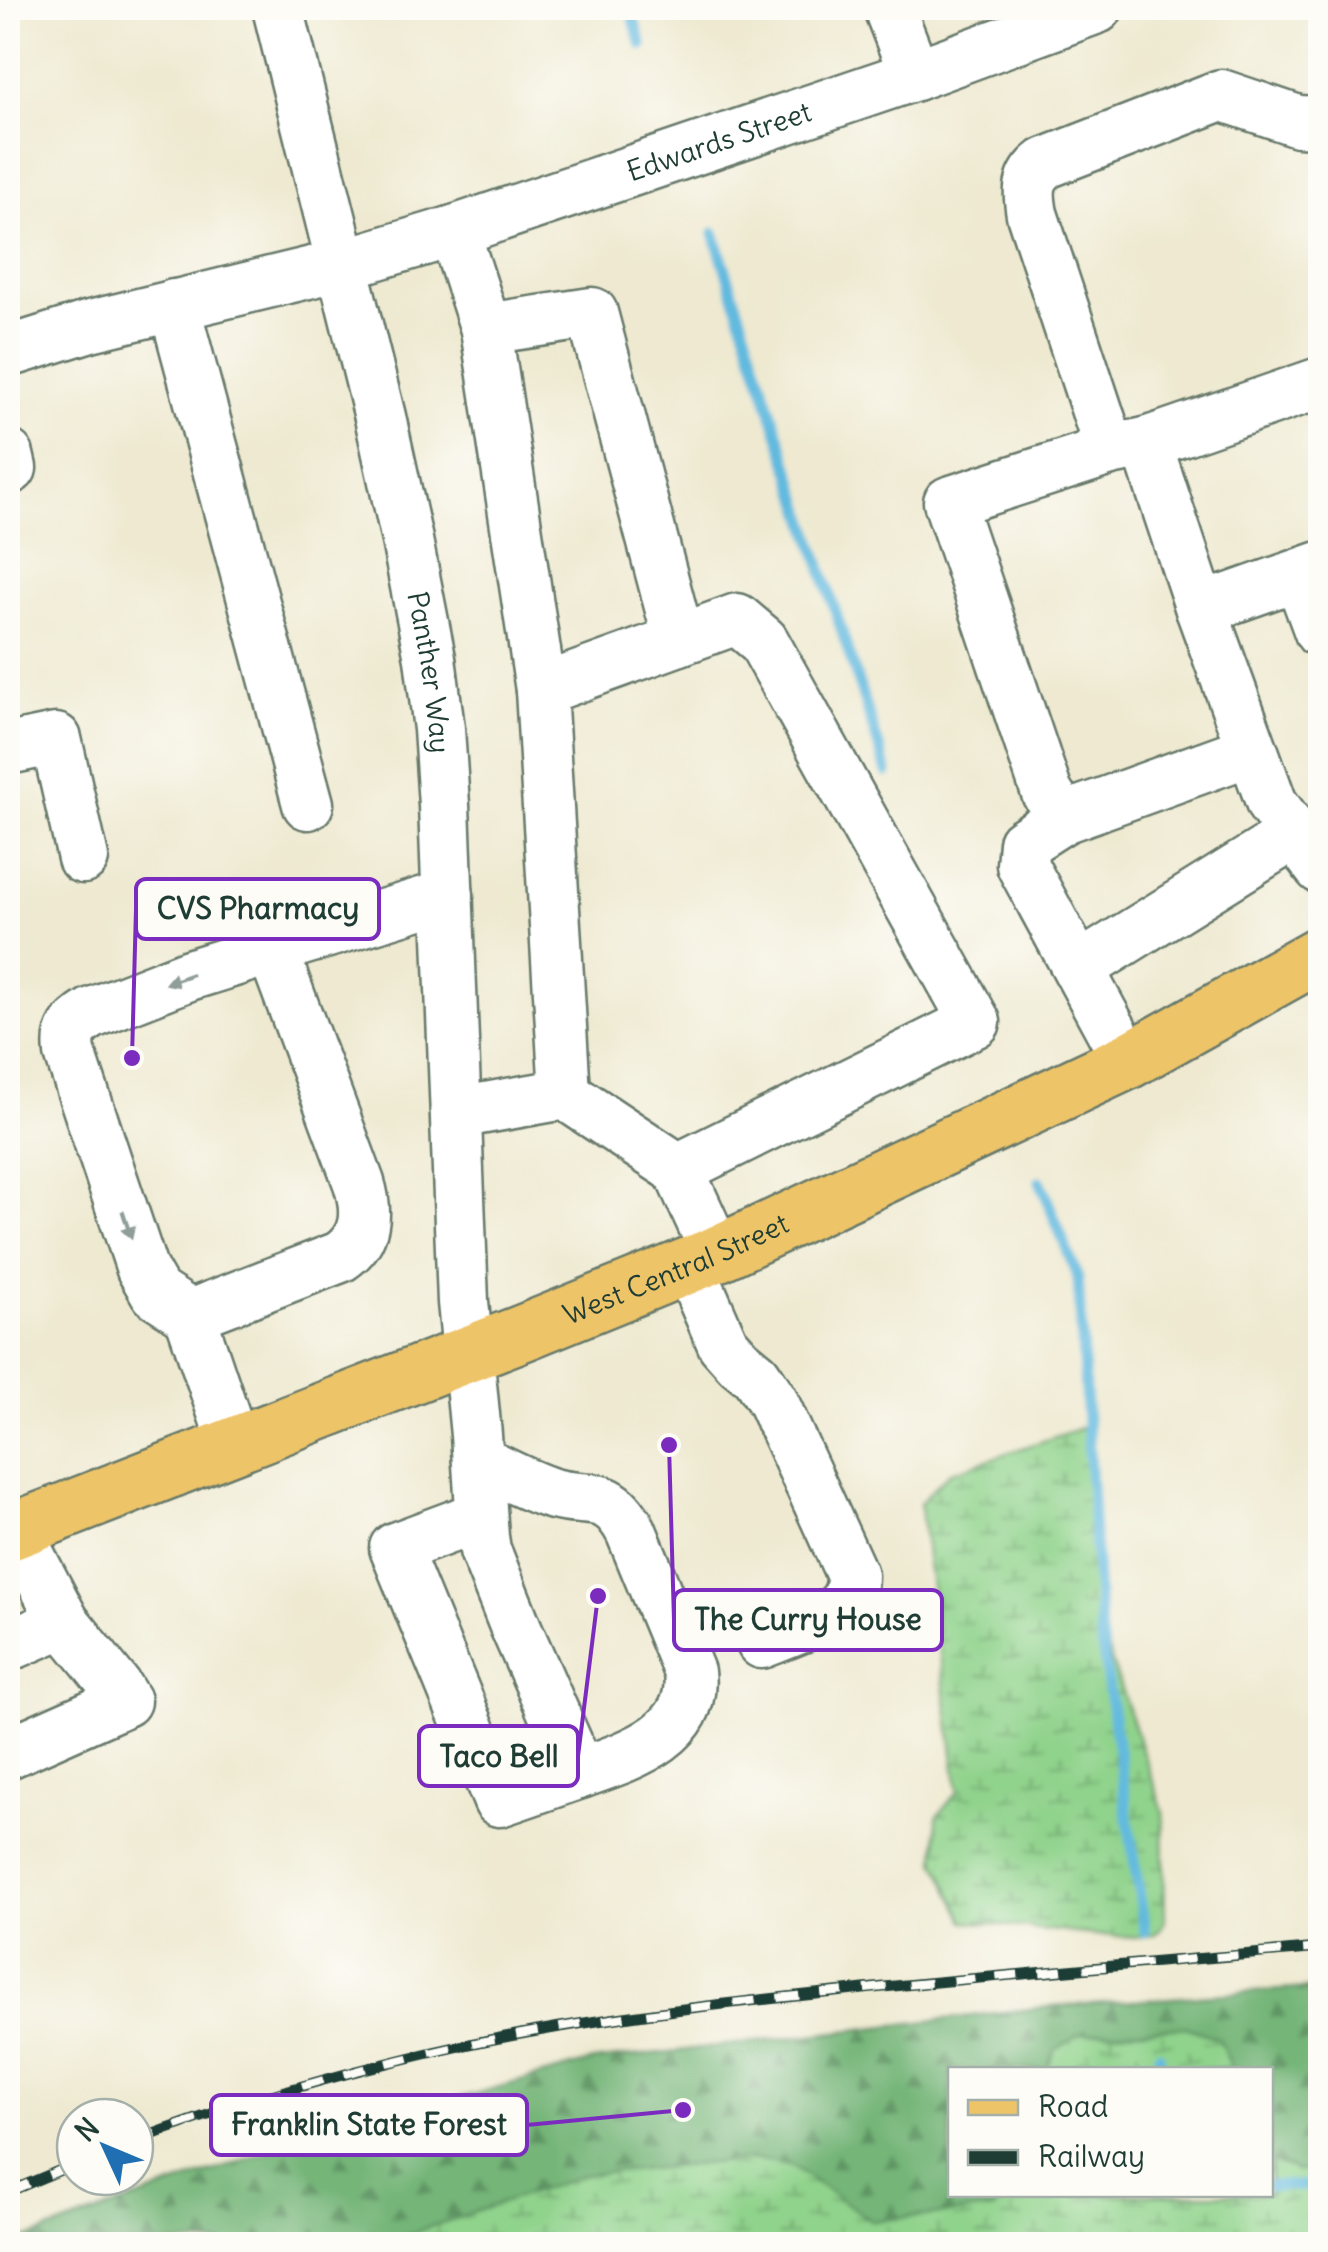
<svg xmlns="http://www.w3.org/2000/svg" width="1328" height="2252" font-family="Delius,sans-serif">
<style>
.forest{fill:url(#forest-firs);stroke:#4a7956;stroke-width:2.5;fill-rule:evenodd}
.wetland{fill:url(#wetland-marsh);stroke:#588860;stroke-width:2.5}
.lines{fill:none;stroke-linecap:round;stroke-linejoin:round}
.stream{stroke:#62badf;stroke-width:11}
.minor-casing{stroke:#67796b;stroke-width:55}
.major-casing{stroke:#67796b;stroke-width:60}
.minor{stroke:#fff;stroke-width:50}
.major{stroke:#eec469;stroke-width:55}
.rail-casing{stroke:#1f3d34;stroke-width:11}
.rail{stroke:#fdfcf7;stroke-width:8;stroke-dasharray:22;stroke-linecap:butt}
.oneway{fill:#8f9e9a}
.labels{text-anchor:middle;stroke-width:10;stroke-linejoin:round;paint-order:stroke}
.street-label{font-size:28px;fill:#1f3d34;stroke:#fdfcf7}
.leader{fill:none;stroke:#7b2cbf;stroke-width:4}
.callout-dot{fill:#7b2cbf;stroke:#fdfcf7;stroke-width:4}
.callout{fill:#fdfcf7;stroke:#7b2cbf;stroke-width:4}
.callout-label{font-size:30px;text-anchor:middle;font-weight:bold;fill:#1f3d34}
</style>
<defs>
<pattern id="forest-firs" width="22" height="20" patternUnits="userSpaceOnUse" patternTransform="scale(2.5)"><rect width="22" height="20" fill="#74b578"/><path d="M5 1l3.5 6h-7zM16 11l3.5 6h-7z" fill="#5f9463"/></pattern>
<pattern id="wetland-marsh" width="20" height="14" patternUnits="userSpaceOnUse" patternTransform="scale(2.5)"><rect width="20" height="14" fill="#90d38c"/><path d="M1 5h8M5 5V1M11 12h8M15 12V8" fill="none" stroke="#75ac73"/></pattern>
</defs>
<rect width="100%" height="100%" fill="#fdfcf7"/>
<filter id="ink" filterUnits="userSpaceOnUse"><feTurbulence type="fractalNoise" baseFrequency=".01" numOctaves="2"/><feDisplacementMap in="SourceGraphic" scale="20" xChannelSelector="R" yChannelSelector="G"/><feConvolveMatrix kernelMatrix="1 2 1 2 8 2 1 2 1" color-interpolation-filters="sRGB"/></filter>
<filter id="wash" filterUnits="userSpaceOnUse"><feTurbulence type="fractalNoise" baseFrequency=".0048" numOctaves="4" result="noise"/><feDisplacementMap in="SourceGraphic" scale="40" xChannelSelector="R" yChannelSelector="G"/><feGaussianBlur stdDeviation="2.25" result="paint"/><feColorMatrix in="noise" values="0 0 0 0 0 0 0 0 0 0 0 0 0 0 0 0 0 1.4 0 .05"/><feComposite in="paint" operator="in"/></filter>
<g filter="url(#wash)">
<rect width="100%" height="100%" fill="#eee9d0"/>
<path class="forest" d="M1320,1987V2244H12L272,2150L593,2061L1039,2008ZM951,2070H1270V2194H951Z"/>
<path class="wetland" d="M1084,1427L1096,1543V1616L1163,1811L1165,1919L1161,1928L1154,1935L1137,1937L1095,1935L965,1921L936,1861L937,1817L958,1791L920,1503L949,1473Z
M1186,2027L1219,2039L1232,2069H1047L1055,2050L1080,2034Z
M752,2159L789,2164L872,2221L993,2209L1012,2195L1270,2194L1271,2161L1298,2171L1320,2168V2244H386L397,2238L584,2175Z"/>
<g class="lines">
<path class="stream" d="M630,8L642,45
M714,233L887,772
M1040,1181L1078,1278L1100,1630L1145,1932
M1159,2055L1161,2070
M1270,2186H1320"/>
</g>
</g>
<g filter="url(#ink)">
<g class="lines">
<g class="minor-casing">
<g id="minor">
<path id="s1" d="M278,8L380,417L407,540L430,658L439,729L444,805L463,1302L476,1435L483,1537L485,1550L516,1628L580,1773L499,1801L395,1548L481,1516"/>
<path d="M889,8L915,75"/>
<path d="M454,231L486,329"/>
<path d="M174,305L308,804"/>
<path id="s2" d="M8,352L90,326L341,265L454,231L915,75L1097,8"/>
<path d="M1146,443L1320,383"/>
<path d="M1110,450L1146,443L1201,609"/>
<path d="M8,455L11,468"/>
<path d="M1320,567L1201,609L1272,804L1320,868"/>
<path d="M1299,575L1320,632"/>
<path d="M541,690L486,329L592,313L679,640"/>
<path d="M8,749L56,739L83,858"/>
<path d="M1063,818L1047,793L949,502L1110,450L1032,214C1028,192 1027,177 1046,163L1221,95L1298,121L1320,122"/>
<path d="M1079,968L1294,834"/>
<path d="M1128,1061L1022,865L1024,843L1063,818L1251,750"/>
<path d="M457,1113L565,1094L541,690L737,619L763,641L975,1022L678,1169L565,1094"/>
<path d="M678,1169L717,1254"/>
<path d="M689,1266L723,1344L739,1362L756,1376L772,1400L852,1575C852,1587 850,1596 842,1605C830,1618 781,1635 762,1643"/>
<path d="M190,1315L156,1293L142,1269L70,1053C67,1031 74,1024 92,1013L189,975L272,949"/>
<path d="M234,1445L190,1315L340,1257C367,1239 368,1212 359,1183L272,949L448,895"/>
<path d="M478,1461C502,1472 525,1485 550,1493C588,1505 607,1486 631,1531L689,1672C697,1736 629,1756 580,1773"/>
<path d="M8,1646L64,1622"/>
<path d="M8,1753L125,1701L115,1685L64,1622L16,1530"/>
</g>
</g>
<g class="major-casing">
<g id="major">
<path id="s3" d="M8,1533L525,1332L717,1254L1128,1061L1320,954"/>
</g>
</g>
<use href="#minor" class="minor"/>
<use href="#major" class="major"/>
<g class="rail-casing">
<path id="rail" d="M135,2141C220,2109 307,2083 396,2061C543,2024 694,2006 845,1991C1003,1975 1162,1962 1320,1948
M8,2192L75,2164"/>
</g>
<use href="#rail" class="rail"/>
</g>
<defs><path id="oneway-solid" d="M-6-.8H1V-3.2L6.5 0L1 3.2V.8H-6Z" transform="scale(2.5)"/></defs>
<g class="oneway">
<use href="#oneway-solid" transform="translate(179 979) rotate(160)"/>
<use href="#oneway-solid" transform="translate(127 1225) rotate(72)"/>
</g>
</g>
<g class="labels">
<g class="street-label">
<text dy="10" stroke="none"><textPath href="#s2" startOffset="742">Edwards Street</textPath></text>
<text dy="10" stroke="none"><textPath href="#s1" startOffset="682">Panther Way</textPath></text>
<text dy="10" stroke="none"><textPath href="#s3" startOffset="718">West Central Street</textPath></text>
</g>
</g>
<path class="leader" d="M132 1058L136 909M669 1445L674 1620M598 1596L578 1756M683 2110L527 2125"/>
<g class="callout-dot">
<circle cx="132" cy="1058" r="10"/>
<circle cx="669" cy="1445" r="10"/>
<circle cx="598" cy="1596" r="10"/>
<circle cx="683" cy="2110" r="10"/>
</g>
<g class="callout">
<rect x="136" y="879" width="243" height="60" rx="10"/>
<rect x="674" y="1590" width="268" height="60" rx="10"/>
<rect x="419" y="1726" width="159" height="60" rx="10"/>
<rect x="211" y="2095" width="316" height="60" rx="10"/>
</g>
<g class="callout-label">
<text x="258" y="919">CVS Pharmacy</text>
<text x="808" y="1630">The Curry House</text>
<text x="499" y="1767">Taco Bell</text>
<text x="369" y="2135">Franklin State Forest</text>
</g>
<rect width="1328" height="2252" fill="none" stroke="#fdfcf7" stroke-width="40"/>
<rect x="948" y="2067" width="325" height="130" fill="#fdfcf7" stroke="#a4b0a9" stroke-width="2.5"/>
<rect x="968" y="2100" width="50" height="15" fill="#eec469" stroke="#a4b0a9" stroke-width="2.5"/>
<text x="1038" y="2117" font-size="30" fill="#1f3d34">Road</text>
<rect x="968" y="2150" width="50" height="15" fill="#1f3d34" stroke="#a4b0a9" stroke-width="2.5"/>
<text x="1038" y="2167" font-size="30" fill="#1f3d34">Railway</text>
<g transform="translate(105 2147) rotate(314)"><circle r="48" fill="#fdfcf7" stroke="#a4b0a9" stroke-width="2.5"/>
<path d="M0-8L18 38L0 25L-18 38Z" fill="#1f6fb2"/>
<text y="-15" font-size="28" font-weight="bold" text-anchor="middle" fill="#1f3d34">N</text>
</g>
</svg>
